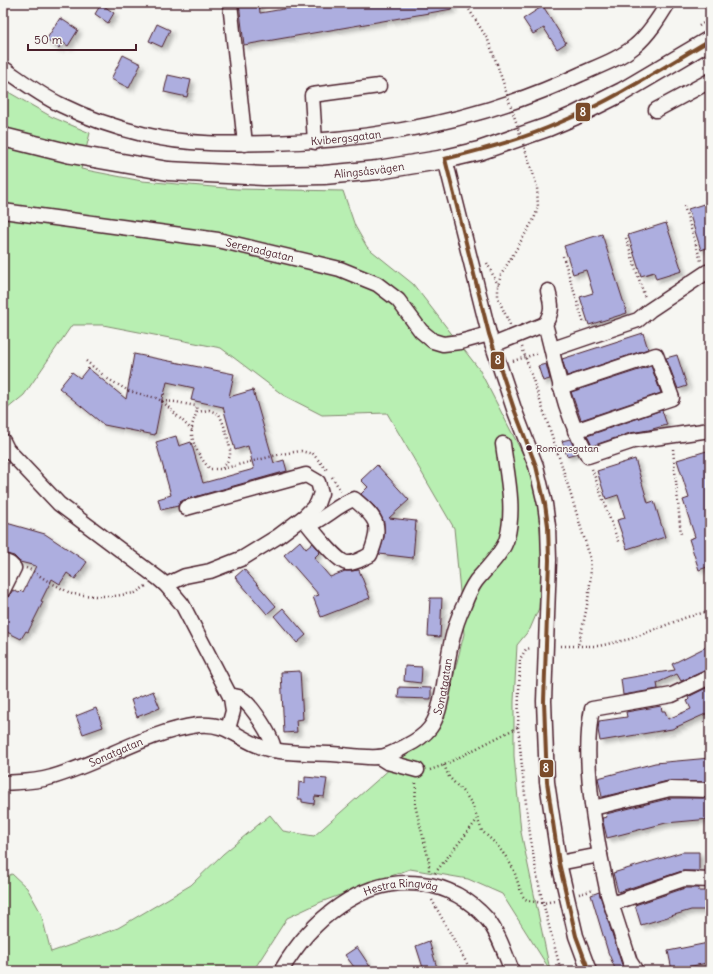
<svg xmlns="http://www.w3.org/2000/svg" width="713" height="974" font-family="Delius,sans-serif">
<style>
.green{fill:#b8efb2;stroke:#81876e}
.building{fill:#adaedf;stroke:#4a1f2b;filter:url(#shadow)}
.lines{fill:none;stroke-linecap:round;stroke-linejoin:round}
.minor-casing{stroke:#4a1f2b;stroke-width:17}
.major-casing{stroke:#4a1f2b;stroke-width:21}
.path{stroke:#4a1f2b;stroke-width:2.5;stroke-dasharray:1 3;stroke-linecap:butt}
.minor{stroke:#f6f6f2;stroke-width:14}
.major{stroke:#f6f6f2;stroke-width:18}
.path-bridge{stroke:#4a1f2b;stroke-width:2.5;stroke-dasharray:1 3;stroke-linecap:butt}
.bus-1-casing{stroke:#f6f6f2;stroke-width:7}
.bus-1{stroke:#7a4b2a;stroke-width:4}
.bus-dot{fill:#4a1f2b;stroke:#f6f6f2;stroke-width:1.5}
.labels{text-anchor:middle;stroke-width:3;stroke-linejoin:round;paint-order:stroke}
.bus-label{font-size:10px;fill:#4a1f2b;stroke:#f6f6f2;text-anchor:start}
.street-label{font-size:11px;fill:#4a1f2b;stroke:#f6f6f2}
.line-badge{stroke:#f6f6f2;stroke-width:1.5}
.badge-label{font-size:11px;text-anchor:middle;font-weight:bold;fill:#fff}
</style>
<defs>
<filter id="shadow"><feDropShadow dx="3.5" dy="3.5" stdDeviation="2" flood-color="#0004"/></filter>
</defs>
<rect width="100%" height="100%" fill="#f6f6f2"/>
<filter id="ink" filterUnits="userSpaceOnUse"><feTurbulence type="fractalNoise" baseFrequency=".025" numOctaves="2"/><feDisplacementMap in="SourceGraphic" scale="8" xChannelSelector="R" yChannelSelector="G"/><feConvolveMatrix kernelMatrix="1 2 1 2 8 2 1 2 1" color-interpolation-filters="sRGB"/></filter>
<g filter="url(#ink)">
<path class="green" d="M3,89L52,117L90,133L81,169L142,181L237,189L343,191L355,226L367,247L413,284L479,369L527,462L537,497L542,550L539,608L530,629L517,645L514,701V756L521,832L550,970L502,894L468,879L410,869L321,902L287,918L253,971H3V878L12,874L27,888L41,913L51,952L118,928L191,885L223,854L270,815L283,831L314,836L435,729L448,698L464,634L454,528L387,413L322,415L283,395L221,348L103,325H72L24,395L7,409L3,385V240L5,229L3,228Z"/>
<path class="building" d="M239,3H259L260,13L319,3H452V9L244,45Z
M101,4L114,13L108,23L95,14Z
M543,6L566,43L557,49L544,28L533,34L523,19Z
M60,18L78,30L68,46L62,42L59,48L46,40Z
M157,24L170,30L162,47L149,41Z
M123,55L141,64L129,88L111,79Z
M168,75L191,80L187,97L164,92Z
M710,202V247L701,250L688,209Z
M666,223L682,271L656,279L654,272L641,276L628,235Z
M602,234L627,313L589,325L580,297L593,293L586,270L573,274L564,246Z
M643,333L648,349L567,376L562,359Z
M134,354L234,374L229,397L253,390L274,463L284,460L287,471L184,500L180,502L178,506L161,510L158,499L171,495L156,442L176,436L179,446L191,442L203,483L254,469L248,446L235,450L223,407L191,400L194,388L167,382L164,395L163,394L155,435L104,425L59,388L72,372L80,378L88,368L126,399Z
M677,355L687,386L678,389L666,358Z
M546,364L550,379L543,381L538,366Z
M651,366L661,393L581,420L571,392Z
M662,410L667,425L649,430L630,433L592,446L587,436Z
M570,439L577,453L567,456L562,441Z
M710,450V566L699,570L689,539L695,537L683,500L689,498L677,460Z
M635,459L648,503L654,501L665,537L627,549L617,520L625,518L618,495L606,499L597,471Z
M377,465L409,500L389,518L416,521L413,558L379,554L384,537V522L380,514L375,507L361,494L368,487L361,480Z
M3,522L45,534L87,562L75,579L67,573L60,584L52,579L41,601L43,602L28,632L26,631L21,639L3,630V598L8,597L13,590L19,593L21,591L23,592L36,566L20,562L14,556L3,553Z
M300,541L306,549L313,543L320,552L314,558L330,577L345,571H351L359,570L370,598L321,617L313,597L319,595L284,555Z
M244,569L276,606L267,614L235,577Z
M430,598H442L440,637L428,636Z
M283,608L306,635L297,643L274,616Z
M710,645V669L681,681L677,674L657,683L658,689L623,695L621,679L675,670L672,664Z
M405,666L422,667L421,683L404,681Z
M300,671L303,719L296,720L297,732L284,733L281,672Z
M710,686V712L672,729L600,741L598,730L599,721L627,717L626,712L661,706L662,711H665L668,719L691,709L687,701L689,699L688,697Z
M399,687L431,688V699L398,698Z
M153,691L160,708L137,717L131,700Z
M96,708L103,727L83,734L76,716Z
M710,758V782L668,781L602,797L598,778L655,763Z
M305,777L327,779L324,797L315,796L314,804L302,802V799H298L299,782L305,783Z
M671,798H710V819L666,823L607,838L602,818L607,817L606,814Z
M682,852H699V871H682L618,892L613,873Z
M685,888H699V891H710V910H691L641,925L635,905Z
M599,892L622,965L626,971H616L608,952L591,895Z
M429,941L438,971H424L416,946Z
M708,943L710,955L706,956L707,963L672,970L668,951Z
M357,947L373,971H357L345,955Z"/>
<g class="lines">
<g class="minor-casing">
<g id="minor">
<path d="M230,3L245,144"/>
<path id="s1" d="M3,68C22,81 40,95 61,105C87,118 117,128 146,135C186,145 231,144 272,143C379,140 484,120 581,74C599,66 619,59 635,46C649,34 659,18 668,3"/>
<path d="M656,110L710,81"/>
<path d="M315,142L312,95L379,86"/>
<path d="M445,159L489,334L514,409L536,466L545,504L548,526L549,560L544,701L547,782L559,863L576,936L589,971"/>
<path id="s2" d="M3,211L218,240L340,269L377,284L398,300L421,331L433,341L443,344L460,342L489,334"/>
<path d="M545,324C551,345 555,366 561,387C567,411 576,434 588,456L633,441L710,430"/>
<path d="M545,324C553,311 552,305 548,291"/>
<path d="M493,345L545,324"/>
<path d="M553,349L638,320L650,310L707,272L710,271"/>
<path d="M560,387L656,355L672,398L575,431"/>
<path d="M3,441L7,449L59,504L159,579L166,585L182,604L231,698L233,711L228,729"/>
<path d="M303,518C310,527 337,562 347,563C354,564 363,558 370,555C382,525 378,519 354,499C337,505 325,519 309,525"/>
<path d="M3,561L10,564L14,568L3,590"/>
<path d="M166,585L185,576L210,571L243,558L277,537L305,516L317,504L321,493L318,482L306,475L186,508"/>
<path d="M230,696C234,696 239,696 242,699C252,706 273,737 274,750"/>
<path d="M379,757L387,762L417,770"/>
<path id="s3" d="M3,783C19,782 36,782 52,777C101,763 146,732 198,725C230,722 240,742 268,749C289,754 311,753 332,754C347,755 363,758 378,757C387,757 397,751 406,746C414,742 424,736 430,728C439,716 441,699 444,685C448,658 452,629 464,605C467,597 471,588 476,581C485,570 504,552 507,538C515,508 507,475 503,444"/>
<path d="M593,808L670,789L710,790"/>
<path d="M600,855C592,811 583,753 592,709L672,695L710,677"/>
<path d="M559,863L600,855L608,894L630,962L636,971"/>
<path d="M611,904L684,879L710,880"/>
<path id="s4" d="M281,971C310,921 361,876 422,884C448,887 470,900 487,919C499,934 505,954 512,971"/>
</g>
</g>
<g class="major-casing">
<g id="major">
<path id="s5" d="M3,137L71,154L168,171L264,176L324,175L378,170L445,159L479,151L548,127L574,116L622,92L710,40"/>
</g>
</g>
<path class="path" d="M465,3L488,40L497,64
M699,26L710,19
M684,206L701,261
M626,238L645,298
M563,256L584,324
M487,263L498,285
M510,325L498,298V286L501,275L534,219L538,208L537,186
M522,347L561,463L590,557C593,584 585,618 578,645
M86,361L108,379L129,391L156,398L162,401L192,430
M513,361L539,353
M162,401L176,402L196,406C198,414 193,419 192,427C190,442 200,458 210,469H222L281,454L301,451L313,454L328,471
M197,412L209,410L219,414C224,424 231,444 230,455C229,460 225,465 222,469
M673,449L681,535
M592,469L619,544
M332,477L341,491
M26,568L31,570L46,580L72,594L95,596H114L135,593L146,586
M561,646H599L630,639L687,617L710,611
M518,727C524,786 529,845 543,903L555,901
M444,765L449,777L466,795L472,804L482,831L497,845L506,857L513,868L522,895L525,899L530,901L543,903L561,971
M430,770L444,765L518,727L520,659L526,649L532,648
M416,783L415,805L429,861V872
M435,873L477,820
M579,894L594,890
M432,900L471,971"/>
<use href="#minor" class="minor"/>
<use href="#major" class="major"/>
<path class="path-bridge" d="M497,64L537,186"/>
<g class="bus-1-casing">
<path id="bus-1" d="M445,159L489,334L514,409L536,466L545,504L548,526L549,560L544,701L547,782L559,863L576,936L589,971
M445,159C484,149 524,139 561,122C613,100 661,69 710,40"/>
</g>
<use href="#bus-1" class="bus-1"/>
</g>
</g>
<circle class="bus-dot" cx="529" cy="448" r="3.5"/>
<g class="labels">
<g class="bus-label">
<text x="536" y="452">Romansgatan</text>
</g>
<g class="street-label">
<text dy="4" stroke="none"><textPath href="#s1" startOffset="360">Kvibergsgatan</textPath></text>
<text dy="4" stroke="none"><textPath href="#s5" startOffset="370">Alingsåsvägen</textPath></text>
<text dy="4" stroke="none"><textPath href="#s2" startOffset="260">Serenadgatan</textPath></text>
<text dy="4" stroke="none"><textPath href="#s3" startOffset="495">Sonatgatan</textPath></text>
<text dy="4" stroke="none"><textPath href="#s3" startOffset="118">Sonatgatan</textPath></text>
<text dy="4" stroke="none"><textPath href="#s4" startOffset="154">Hestra Ringväg</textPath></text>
</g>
</g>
<g class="line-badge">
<rect x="575" y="102" width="16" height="20" rx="4" fill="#7a4b2a"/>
<rect x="490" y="351" width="15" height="19" rx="4" fill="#7a4b2a"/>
<rect x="539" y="759" width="15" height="19" rx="4" fill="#7a4b2a"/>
</g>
<g class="badge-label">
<text x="583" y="116">8</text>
<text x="498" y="364">8</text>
<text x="546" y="772">8</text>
</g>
<rect width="713" height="974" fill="none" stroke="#f6f6f2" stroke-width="16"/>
<rect x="8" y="8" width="697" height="958" fill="none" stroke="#4a1f2b" stroke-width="1.5" filter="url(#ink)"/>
<path d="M28 44v6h108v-6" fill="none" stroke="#4a1f2b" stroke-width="2"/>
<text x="34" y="44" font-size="12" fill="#4a1f2b" stroke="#f6f6f2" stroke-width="3" paint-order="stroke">50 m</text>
</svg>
